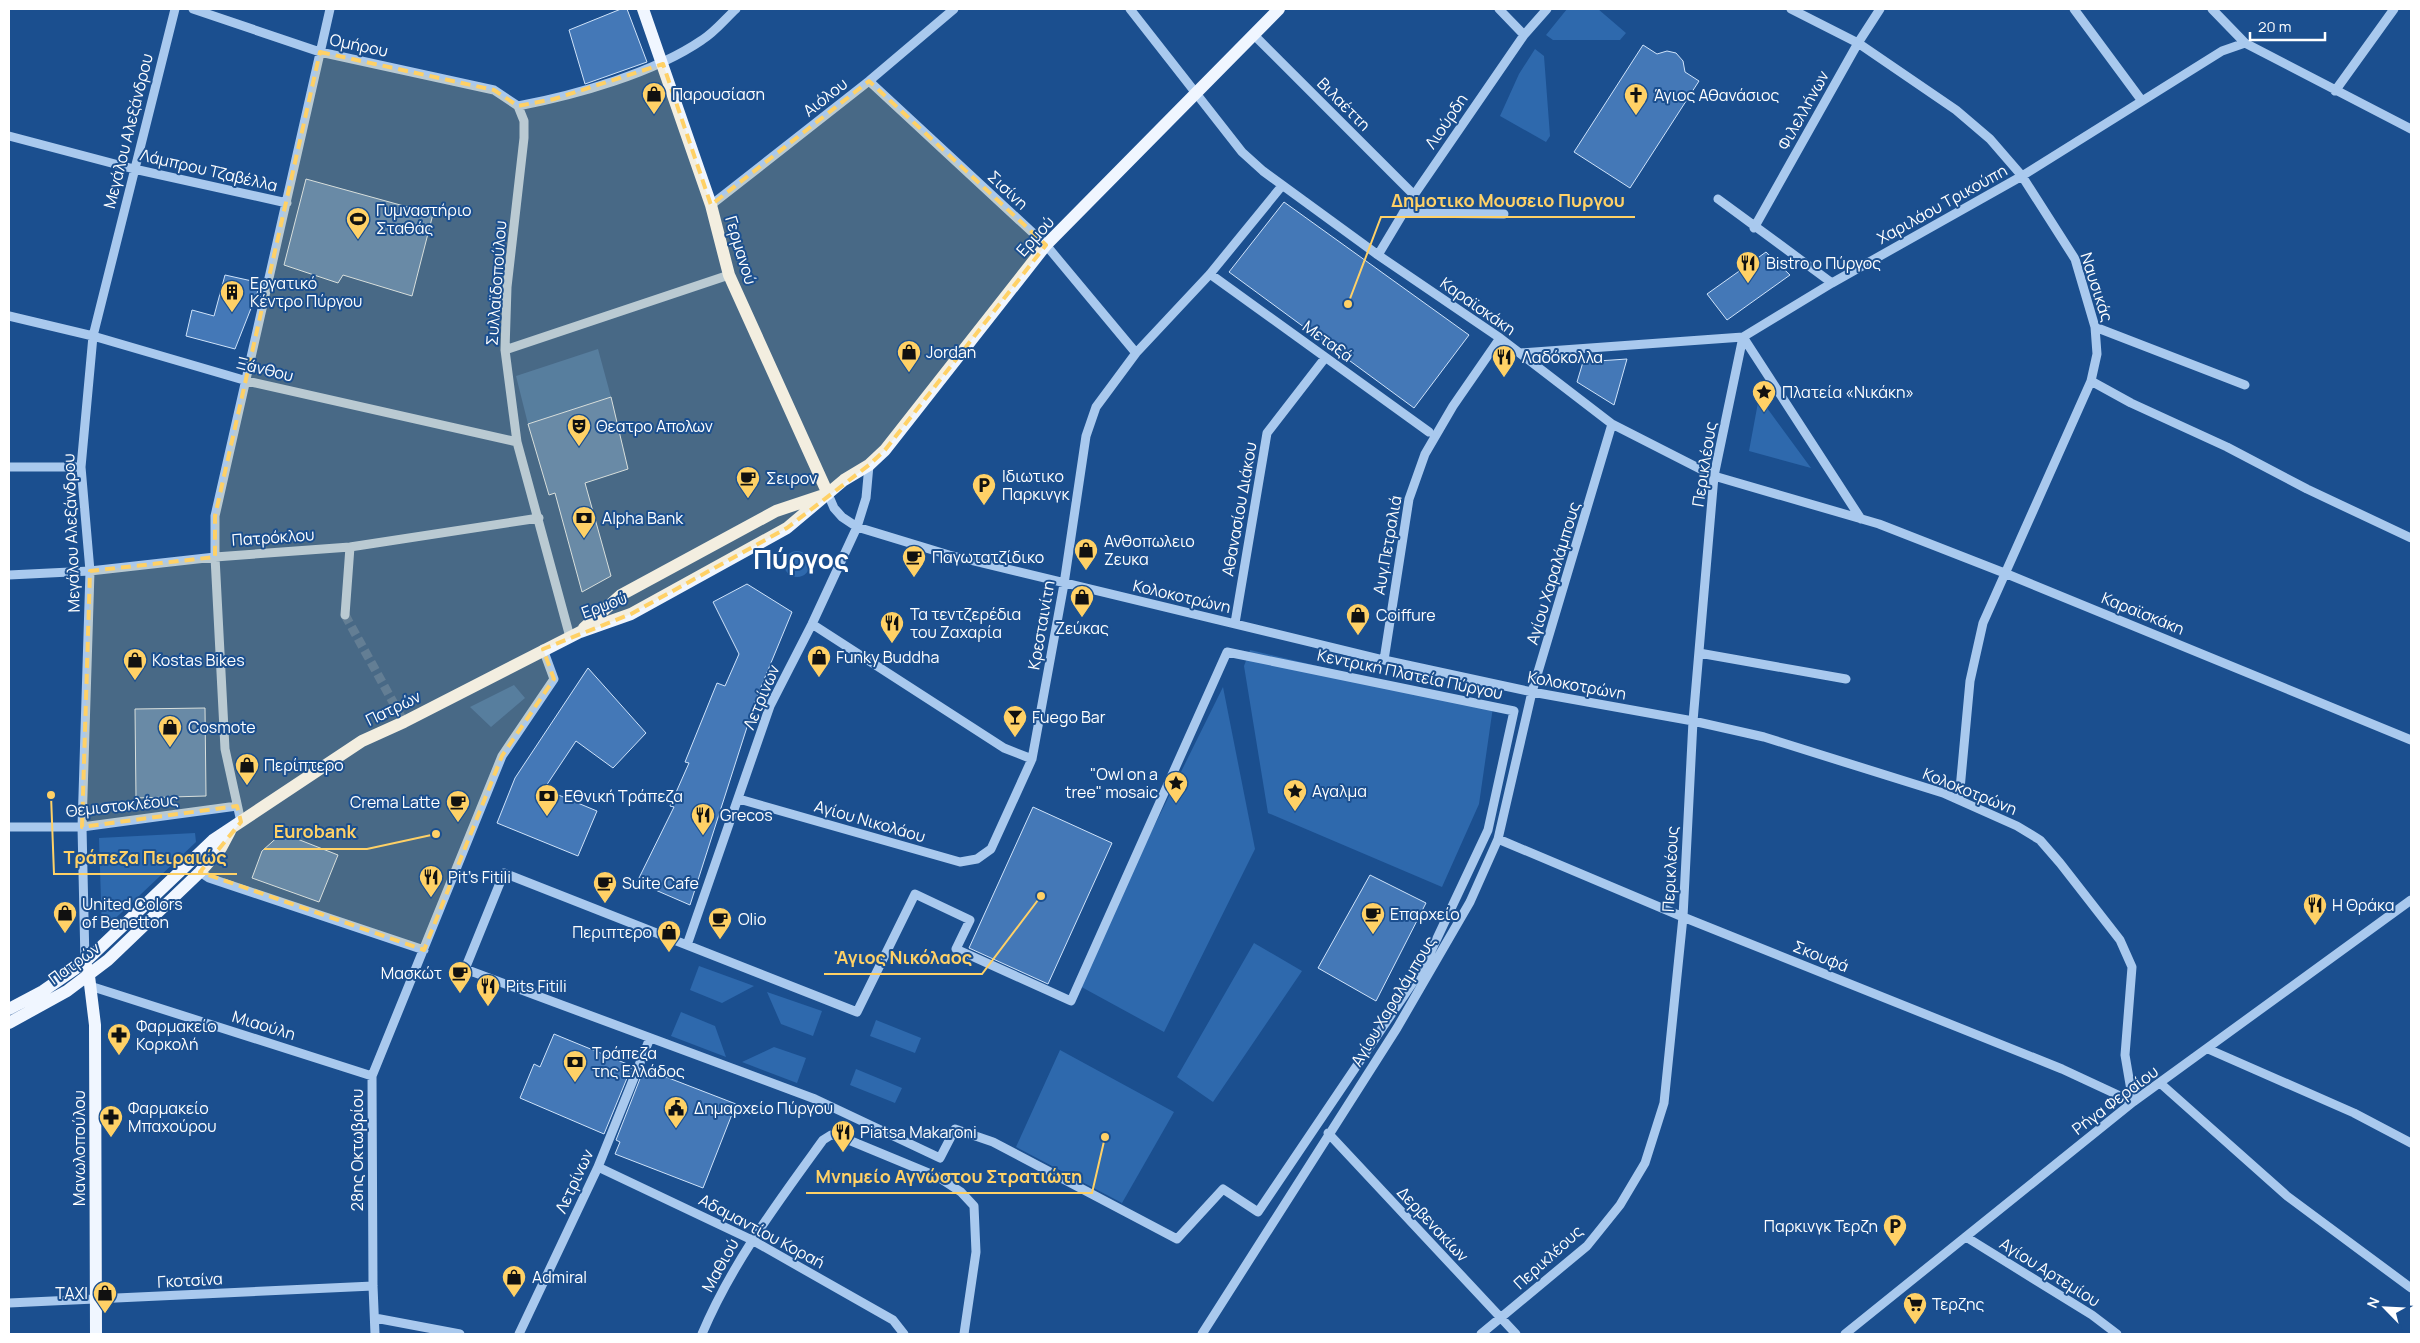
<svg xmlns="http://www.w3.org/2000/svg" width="2420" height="1343" font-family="Manrope,sans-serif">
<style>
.green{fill:#2e69ad}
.building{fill:#4478b7;stroke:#cfe3fa}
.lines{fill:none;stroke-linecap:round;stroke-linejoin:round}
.minor-tunnel{stroke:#3d69a0;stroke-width:9;stroke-dasharray:9 4.5;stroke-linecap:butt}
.minor{stroke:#a9c9ee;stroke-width:9}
.major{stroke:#f0f6ff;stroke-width:12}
.marked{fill:#ffd166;fill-opacity:0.2;stroke:#ffd166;stroke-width:4;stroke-dasharray:10 6;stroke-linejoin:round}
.labels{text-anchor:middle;stroke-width:4;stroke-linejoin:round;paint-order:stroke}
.street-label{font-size:16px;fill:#fff;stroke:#1b4f8f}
.poi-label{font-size:16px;fill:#fff;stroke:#1b4f8f;text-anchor:start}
.town-label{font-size:26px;font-weight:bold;fill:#fff;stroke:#1b4f8f}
.leader{fill:none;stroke:#ffd166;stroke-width:2}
.callout-dot{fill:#ffd166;stroke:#1b4f8f;stroke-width:2}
.callout-label{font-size:18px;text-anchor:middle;font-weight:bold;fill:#ffd166;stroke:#1b4f8f;stroke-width:4;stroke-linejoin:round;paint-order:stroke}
</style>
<rect width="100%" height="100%" fill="#1b4f8f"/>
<path class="green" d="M1567,9H1598L1626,33L1620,40H1553L1546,35Z
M1535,49L1544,56L1550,136L1546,142L1500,116L1519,74Z
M598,349L611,397L528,424L516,376Z
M1759,397L1811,468L1749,451Z
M784 564a13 13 0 1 1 26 0a13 13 0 1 1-26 0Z
M1250,650L1493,707L1479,804L1442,887L1268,813L1244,666Z
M514,685L525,698L491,727L470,707Z
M1223,687L1255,849L1164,1032L1076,984Z
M195,833L196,842L102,931L99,838Z
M1254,943L1302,971L1213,1102L1177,1077Z
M699,966L754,986L722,1003L690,990Z
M767,992L822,1011L813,1036L781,1024Z
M681,1012L715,1026L726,1057L671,1036Z
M876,1020L921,1038L915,1053L870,1036Z
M774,1047L806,1058L797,1083L742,1062Z
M1060,1050L1174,1112L1122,1203L1016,1147Z
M856,1069L902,1088L895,1103L850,1085Z"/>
<path class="building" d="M621,9H627L647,62L585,84L569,30Z
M1643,45L1657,54L1667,51L1676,53L1683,61L1685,72L1699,81L1630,188L1574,152Z
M306,179L433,214L412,296L343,275L338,283L284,265Z
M1284,202L1469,335L1414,408L1229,272Z
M1766,252L1790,275L1727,320L1707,294Z
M225,275L261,283L235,349L186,336L192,310L214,316Z
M1627,359L1614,405L1577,382L1583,362Z
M611,397L628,469L585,483L611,576L582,592L555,493L549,495L528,424Z
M747,584L792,612L756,699L690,905L637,882L674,807L670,806L689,763L685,762L717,683L725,686L739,654L713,602Z
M588,668L646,733L613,768L576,741L544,789L597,811L578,856L497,823L515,778Z
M205,708L206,796L136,798L135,709Z
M1033,807L1112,843L1048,984L969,948Z
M282,833L338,855L319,902L252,878L262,851Z
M1370,875L1426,903L1376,1001L1318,968Z
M554,1034L632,1066L604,1134L520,1098L534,1064L540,1067Z
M648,1070L736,1104L703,1188L615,1154L620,1142L616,1140L643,1071L647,1073Z"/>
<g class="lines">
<path class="minor-tunnel" d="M345,615L404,722"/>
<path class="minor" d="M193,9L320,52L494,90L518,106
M1130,9L1242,152L1263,171L1378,255L1500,338L1612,424L1714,476L1879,524L2007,574L2411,740
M1499,9L1524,35
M1791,9L1858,43L1956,110L1990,139L2022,176L2075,259L2095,327L2097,354L2091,381L1983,623L1970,681L1959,800
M2074,9L2142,101
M2212,9L2245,43L2411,129
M1253,34L1414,195
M869,81L1046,245L1136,353
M2335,91L2394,9
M518,106L524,121V138L507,287L505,350L517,442L570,637
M518,106C576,95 654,73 702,40C715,32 725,19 736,9
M9,136L134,169L287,203
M1718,199L1832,283
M711,205L869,81L954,9
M1403,213L1504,214
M1754,228L1858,43L1880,9
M1378,255L1414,195L1524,35L1547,9
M1210,274L1429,432
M9,316L93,336L247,381L517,442
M2095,327L2245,385
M1743,337L1861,519
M505,350L729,275
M1520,353L1743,337L1832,283L2022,176L2222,51L2245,43
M2091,381L2131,403L2227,447L2307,489L2411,538
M9,467H81
M828,494L834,508L842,517L857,527L949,555L1384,660L1532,692L1693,721L1764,737L1943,793L2017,826L2040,840L2060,863L2120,940L2132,967L2125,1055L2133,1102
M9,575L90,571L215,557L350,547L539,518
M345,615L350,547
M1235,623L1267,433L1325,358
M812,624L1004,748L1032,759
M1227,652L1514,711L1488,830L1424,966L1258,1212L1223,1189L1177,1239L993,1142L955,1129L940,1158L815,1099L465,969L504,873L857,1012L915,894L970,920L956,949L1071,1001Z
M1699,653L1846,679
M1384,660L1409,499L1425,454L1453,406L1500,338
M739,799L960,862L977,859L991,849L1032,759L1064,584L1086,436L1096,407L1136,353L1210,274L1281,187
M241,822L225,749L215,557V516L330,9
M9,827H82L237,806
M1498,839L1683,917L2062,1069L2133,1102
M200,872L209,878L424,950
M687,945L770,706L812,624L857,527L866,498L869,465
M85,962L82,827L90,571L81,467L93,336L175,9
M90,986L372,1076
M2208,1049L2354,1113L2411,1143
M2160,1083L2287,1196L2411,1288
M1328,1133L1516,1334
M598,1167L752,1240L893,1320L904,1334
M1966,1237L2092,1315L2117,1334
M9,1303L373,1286
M375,1318L460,1334
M375,1334L373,1286L372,1076L502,756L554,679L543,649
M519,1334L598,1167L650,1038
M702,1334C732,1263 778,1202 823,1140L831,1135L839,1136L938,1177L961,1192L974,1206L976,1252L964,1334
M1202,1334L1397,1028L1470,902L1498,839L1532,692L1612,424
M1481,1334L1587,1246L1620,1205L1645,1163L1664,1103L1683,917L1693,721L1714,476L1743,337
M1845,1334L2133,1102L2411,900"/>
<path class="major" d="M643,9L711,205L729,275L828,494
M584,628L621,595L776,511L821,496
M85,962L89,976L95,1025L96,1334
M9,1009L43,991L85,962L213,840L362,741L404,722L580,632L631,614L787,528L844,480L869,465L885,450L1046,245L1279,9
M9,1023L67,991L108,960L200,872L221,848L230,831"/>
</g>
<path class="marked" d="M320,52L494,90L518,106L554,99L663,64L711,205L869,81L1046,245L885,450L869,465L787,528L631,614L543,649L554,679L502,756L424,950L200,872L241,822L237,806L82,827L90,571L215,557V516Z"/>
<defs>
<g id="shop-pin" transform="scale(1.25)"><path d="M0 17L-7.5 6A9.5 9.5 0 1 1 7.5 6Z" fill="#ffd166" stroke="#1b4f8f"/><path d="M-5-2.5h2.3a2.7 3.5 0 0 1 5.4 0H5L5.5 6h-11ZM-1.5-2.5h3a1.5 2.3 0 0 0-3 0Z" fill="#111"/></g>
<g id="church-pin" transform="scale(1.25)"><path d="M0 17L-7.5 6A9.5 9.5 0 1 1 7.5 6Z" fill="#ffd166" stroke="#1b4f8f"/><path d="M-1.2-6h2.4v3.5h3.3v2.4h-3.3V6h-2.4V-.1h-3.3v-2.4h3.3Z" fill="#111"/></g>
<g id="stadium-pin" transform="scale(1.25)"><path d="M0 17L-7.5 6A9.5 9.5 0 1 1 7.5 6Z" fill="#ffd166" stroke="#1b4f8f"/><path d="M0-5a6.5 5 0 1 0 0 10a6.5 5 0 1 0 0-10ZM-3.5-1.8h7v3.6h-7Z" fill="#111"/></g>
<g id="restaurant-pin" transform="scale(1.25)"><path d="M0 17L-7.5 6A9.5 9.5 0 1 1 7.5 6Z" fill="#ffd166" stroke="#1b4f8f"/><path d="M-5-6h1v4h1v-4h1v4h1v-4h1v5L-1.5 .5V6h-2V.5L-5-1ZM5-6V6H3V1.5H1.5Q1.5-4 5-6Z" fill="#111"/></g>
<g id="building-pin" transform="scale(1.25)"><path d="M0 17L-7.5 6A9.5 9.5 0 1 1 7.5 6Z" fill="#ffd166" stroke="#1b4f8f"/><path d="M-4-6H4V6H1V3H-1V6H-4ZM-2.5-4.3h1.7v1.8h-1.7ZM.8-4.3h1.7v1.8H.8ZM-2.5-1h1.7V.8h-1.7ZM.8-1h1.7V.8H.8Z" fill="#111"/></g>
<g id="sight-pin" transform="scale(1.25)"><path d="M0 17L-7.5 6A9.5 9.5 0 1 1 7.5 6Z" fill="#ffd166" stroke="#1b4f8f"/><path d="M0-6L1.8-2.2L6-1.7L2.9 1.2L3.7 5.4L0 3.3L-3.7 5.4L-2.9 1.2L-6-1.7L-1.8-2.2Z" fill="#111"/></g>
<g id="theatre-pin" transform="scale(1.25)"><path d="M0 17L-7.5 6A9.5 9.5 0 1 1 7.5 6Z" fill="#ffd166" stroke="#1b4f8f"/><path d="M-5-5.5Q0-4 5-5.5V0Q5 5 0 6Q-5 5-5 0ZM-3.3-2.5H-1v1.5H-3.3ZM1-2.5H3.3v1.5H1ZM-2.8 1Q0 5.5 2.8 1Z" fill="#111"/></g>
<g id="cafe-pin" transform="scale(1.25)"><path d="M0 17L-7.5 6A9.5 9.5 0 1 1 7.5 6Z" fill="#ffd166" stroke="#1b4f8f"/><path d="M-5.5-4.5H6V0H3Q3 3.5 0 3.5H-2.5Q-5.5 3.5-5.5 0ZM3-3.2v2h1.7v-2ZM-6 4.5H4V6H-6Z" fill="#111"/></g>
<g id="parking-pin" transform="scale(1.25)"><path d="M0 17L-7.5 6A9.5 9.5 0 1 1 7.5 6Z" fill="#ffd166" stroke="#1b4f8f"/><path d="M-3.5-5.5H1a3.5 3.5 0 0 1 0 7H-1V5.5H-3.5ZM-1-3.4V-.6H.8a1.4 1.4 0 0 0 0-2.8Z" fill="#111"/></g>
<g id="bank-pin" transform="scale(1.25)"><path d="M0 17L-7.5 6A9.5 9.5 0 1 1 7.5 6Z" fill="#ffd166" stroke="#1b4f8f"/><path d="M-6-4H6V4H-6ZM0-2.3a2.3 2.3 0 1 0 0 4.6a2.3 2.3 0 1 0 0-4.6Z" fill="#111"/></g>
<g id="bar-pin" transform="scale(1.25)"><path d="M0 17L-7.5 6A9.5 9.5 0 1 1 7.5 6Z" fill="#ffd166" stroke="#1b4f8f"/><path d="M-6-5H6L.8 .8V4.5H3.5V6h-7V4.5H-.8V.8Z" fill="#111"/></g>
<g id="pharmacy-pin" transform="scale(1.25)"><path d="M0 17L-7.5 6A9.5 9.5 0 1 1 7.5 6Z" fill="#ffd166" stroke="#1b4f8f"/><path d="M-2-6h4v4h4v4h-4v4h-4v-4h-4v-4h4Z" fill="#111"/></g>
<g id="civic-pin" transform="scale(1.25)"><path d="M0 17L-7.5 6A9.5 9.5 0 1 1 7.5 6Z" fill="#ffd166" stroke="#1b4f8f"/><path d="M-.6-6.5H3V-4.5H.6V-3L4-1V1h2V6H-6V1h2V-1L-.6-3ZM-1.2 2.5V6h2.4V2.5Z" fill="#111"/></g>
<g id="supermarket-pin" transform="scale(1.25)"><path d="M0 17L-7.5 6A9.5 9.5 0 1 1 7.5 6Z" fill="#ffd166" stroke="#1b4f8f"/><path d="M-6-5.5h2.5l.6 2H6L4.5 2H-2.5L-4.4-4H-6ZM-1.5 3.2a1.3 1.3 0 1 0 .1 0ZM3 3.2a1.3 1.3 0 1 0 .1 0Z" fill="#111"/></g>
</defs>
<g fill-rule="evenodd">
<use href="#shop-pin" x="654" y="94"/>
<use href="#church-pin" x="1636" y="95"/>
<use href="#stadium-pin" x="358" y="219"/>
<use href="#restaurant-pin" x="1748" y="263"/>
<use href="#building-pin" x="232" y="292"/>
<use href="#shop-pin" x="909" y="352"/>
<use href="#restaurant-pin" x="1504" y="357"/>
<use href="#sight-pin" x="1764" y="392"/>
<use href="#theatre-pin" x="579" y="426"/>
<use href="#cafe-pin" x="748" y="478"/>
<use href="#parking-pin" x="984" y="485"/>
<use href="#bank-pin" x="584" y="518"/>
<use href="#shop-pin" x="1086" y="550"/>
<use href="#cafe-pin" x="914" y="557"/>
<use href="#shop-pin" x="1082" y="597"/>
<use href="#shop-pin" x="1358" y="615"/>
<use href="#restaurant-pin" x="892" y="623"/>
<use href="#shop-pin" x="819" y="657"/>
<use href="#shop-pin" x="135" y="660"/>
<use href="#bar-pin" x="1015" y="717"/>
<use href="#shop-pin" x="170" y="727"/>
<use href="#shop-pin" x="247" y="765"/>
<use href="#sight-pin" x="1176" y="783"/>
<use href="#sight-pin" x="1295" y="791"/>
<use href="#bank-pin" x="547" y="796"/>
<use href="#cafe-pin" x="458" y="802"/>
<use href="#restaurant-pin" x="703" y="815"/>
<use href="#restaurant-pin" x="431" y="877"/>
<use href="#cafe-pin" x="605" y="883"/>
<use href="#restaurant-pin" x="2315" y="905"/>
<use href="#shop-pin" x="65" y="913"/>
<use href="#cafe-pin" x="1373" y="914"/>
<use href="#cafe-pin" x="720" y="919"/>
<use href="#shop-pin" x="669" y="932"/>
<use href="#cafe-pin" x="460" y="973"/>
<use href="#restaurant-pin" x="488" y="986"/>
<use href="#pharmacy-pin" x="119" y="1035"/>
<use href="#bank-pin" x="575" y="1062"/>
<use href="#civic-pin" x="676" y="1108"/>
<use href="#pharmacy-pin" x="111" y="1117"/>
<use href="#restaurant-pin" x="843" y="1132"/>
<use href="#parking-pin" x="1895" y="1226"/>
<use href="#shop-pin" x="514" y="1277"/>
<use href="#shop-pin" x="105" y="1293"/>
<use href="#supermarket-pin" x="1915" y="1304"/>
</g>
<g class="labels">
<g class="street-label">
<text transform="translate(359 45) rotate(12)" y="6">Ομήρου</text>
<text transform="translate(825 97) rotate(-38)" y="6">Αιόλου</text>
<text transform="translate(1344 104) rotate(45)" y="6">Βιλαέττη</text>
<text transform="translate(1803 110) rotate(-61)" y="6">Φιλελλήνων</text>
<text transform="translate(1446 121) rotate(-56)" y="6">Λιούρδη</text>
<text transform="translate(128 131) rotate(-76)" y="6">Μεγάλου Αλεξάνδρου</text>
<text transform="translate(209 170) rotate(13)" y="6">Λάμπρου Τζαβέλλα</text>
<text transform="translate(1008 190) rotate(43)" y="6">Σισίνη</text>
<text transform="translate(1942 204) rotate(-29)" y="6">Χαριλάου Τρικούπη</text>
<text transform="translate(1035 236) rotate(-48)" y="6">Ερμού</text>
<text transform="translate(741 250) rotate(73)" y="6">Γερμανού</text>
<text transform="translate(496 283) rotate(-86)" y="6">Συλλαϊδοπούλου</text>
<text transform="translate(2097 287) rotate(72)" y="6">Ναυσικάς</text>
<text transform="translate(1478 306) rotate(35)" y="6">Καραϊσκάκη</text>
<text transform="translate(1328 341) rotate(36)" y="6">Μεταξά</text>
<text transform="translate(265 369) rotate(14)" y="6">Ξάνθου</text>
<text transform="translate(1704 464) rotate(-81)" y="6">Περικλέους</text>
<text transform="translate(1239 509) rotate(-80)" y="6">Αθανασίου Διάκου</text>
<text transform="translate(71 533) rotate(-92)" y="6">Μεγάλου Αλεξάνδρου</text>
<text transform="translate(273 537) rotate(-4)" y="6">Πατρόκλου</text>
<text transform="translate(1387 545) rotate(-80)" y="6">Αυγ.Πετραλιά</text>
<text transform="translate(1553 573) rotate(-73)" y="6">Αγίου Χαραλάμπους</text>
<text transform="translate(1182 596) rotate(13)" y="6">Κολοκοτρώνη</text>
<text transform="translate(604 605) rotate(-20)" y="6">Ερμού</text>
<text transform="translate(2143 613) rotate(22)" y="6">Καραϊσκάκη</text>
<text transform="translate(1041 625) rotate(-80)" y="6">Κρεσταινίτη</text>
<text transform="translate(1410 674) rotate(12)" y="6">Κεντρική Πλατεία Πύργου</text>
<text transform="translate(1577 685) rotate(10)" y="6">Κολοκοτρώνη</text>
<text transform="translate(761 697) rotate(-67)" y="6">Λετρίνων</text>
<text transform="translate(393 708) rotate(-26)" y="6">Πατρών</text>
<text transform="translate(1970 791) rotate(22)" y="6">Κολοκοτρώνη</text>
<text transform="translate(122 805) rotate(-6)" y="6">Θεμιστοκλέους</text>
<text transform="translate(870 821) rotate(16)" y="6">Αγίου Νικολάου</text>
<text transform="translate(1670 869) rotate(-87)" y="6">Περικλέους</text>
<text transform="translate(1821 956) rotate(22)" y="6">Σκουφά</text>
<text transform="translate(74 963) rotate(-36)" y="6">Πατρών</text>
<text transform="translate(1393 1001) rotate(-59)" y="6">Αγίου Χαραλάμπους</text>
<text transform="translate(264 1025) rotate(17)" y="6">Μιαούλη</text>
<text transform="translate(2115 1100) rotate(-37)" y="6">Ρήγα Φεραίου</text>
<text transform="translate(79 1148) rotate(-90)" y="6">Μανωλοπούλου</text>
<text transform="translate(357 1150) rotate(-90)" y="6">28ης Οκτωβρίου</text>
<text transform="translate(574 1181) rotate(-65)" y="6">Λετρίνων</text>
<text transform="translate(1433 1224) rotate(47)" y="6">Δερβενακίων</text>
<text transform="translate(762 1231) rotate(28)" y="6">Αδαμαντίου Κοραή</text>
<text transform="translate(1548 1257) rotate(-42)" y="6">Περικλέους</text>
<text transform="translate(720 1265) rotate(-61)" y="6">Μαθιού</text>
<text transform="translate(2050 1272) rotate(32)" y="6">Αγίου Αρτεμίου</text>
<text transform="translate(190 1280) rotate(-3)" y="6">Γκοτσίνα</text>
</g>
<g class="poi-label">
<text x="672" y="100">Παρουσίαση</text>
<text x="1654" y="101">Άγιος Αθανάσιος</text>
<text x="376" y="216">Γυμναστήριο<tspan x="376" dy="18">Σταθάς</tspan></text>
<text x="1766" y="269">Bistro ο Πύργος</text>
<text x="250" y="289">Εργατικό<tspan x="250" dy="18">Κέντρο Πύργου</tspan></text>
<text x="926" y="358">Jordan</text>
<text x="1522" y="363">Λαδόκολλα</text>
<text x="1782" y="398">Πλατεία «Νικάκη»</text>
<text x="596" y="432">Θεατρο Απολων</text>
<text x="1002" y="482">Ιδιωτικο<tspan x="1002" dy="18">Παρκινγκ</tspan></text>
<text x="766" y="484">Σειρον</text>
<text x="602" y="524">Alpha Bank</text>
<text x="1104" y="547">Ανθοπωλειο<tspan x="1104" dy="18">Ζευκα</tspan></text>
<text x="932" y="563">Παγωτατζίδικο</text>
<text x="910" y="620">Τα τεντζερέδια<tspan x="910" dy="18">του Ζαχαρία</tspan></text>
<text x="1376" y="621">Coiffure</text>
<text x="1082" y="634" text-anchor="middle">Ζεύκας</text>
<text x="836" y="663">Funky Buddha</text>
<text x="152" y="666">Kostas Bikes</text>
<text x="1032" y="723">Fuego Bar</text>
<text x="188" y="733">Cosmote</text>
<text x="264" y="771">Περίπτερο</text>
<text x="1158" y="780" text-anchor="end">"Owl on a<tspan x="1158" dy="18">tree" mosaic</tspan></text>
<text x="1312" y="797">Αγαλμα</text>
<text x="564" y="802">Εθνική Τράπεζα</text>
<text x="440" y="808" text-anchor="end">Crema Latte</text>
<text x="720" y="821">Grecos</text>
<text x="448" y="883">Pit's Fitili</text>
<text x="622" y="889">Suite Cafe</text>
<text x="82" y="910">United Colors<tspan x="82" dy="18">of Benetton</tspan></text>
<text x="2332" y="911">Η Θράκα</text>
<text x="1390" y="920">Επαρχείο</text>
<text x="738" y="925">Olio</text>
<text x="652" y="938" text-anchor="end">Περιπτερο</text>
<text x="442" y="979" text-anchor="end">Mασκώτ</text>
<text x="506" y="992">Pits Fitili</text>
<text x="136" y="1032">Φαρμακείο<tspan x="136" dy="18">Κορκολή</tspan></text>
<text x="592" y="1059">Τράπεζα<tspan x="592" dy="18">της Ελλάδος</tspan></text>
<text x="128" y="1114">Φαρμακείο<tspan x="128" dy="18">Μπαχούρου</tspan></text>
<text x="694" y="1114">Δημαρχείο Πύργου</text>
<text x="860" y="1138">Piatsa Makaroni</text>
<text x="1878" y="1232" text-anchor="end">Παρκινγκ Τερζη</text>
<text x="532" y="1283">Admiral</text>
<text x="88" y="1299" text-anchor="end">TAXI</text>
<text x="1932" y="1310">Τερζης</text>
</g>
<g class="town-label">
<text x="801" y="569">Πύργος</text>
</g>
</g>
<path class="leader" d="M1348 304L1381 217H1635M436 834L367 849H264M51 795L54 874H237M1041 896L982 974H824M1105 1137L1092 1193H806"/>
<g class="callout-dot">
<circle cx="1348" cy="304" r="5"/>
<circle cx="436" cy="834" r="5"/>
<circle cx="51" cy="795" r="5"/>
<circle cx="1041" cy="896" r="5"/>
<circle cx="1105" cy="1137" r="5"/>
</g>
<g class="callout-label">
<text x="1508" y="207">Δημοτικο Μουσειο Πυργου</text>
<text x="315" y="838">Eurobank</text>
<text x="145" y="864">Τράπεζα Πειραιώς</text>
<text x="903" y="964">'Αγιος Νικόλαος</text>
<text x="949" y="1183">Μνημείο Αγνώστου Στρατιώτη</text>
</g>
<rect width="2420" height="1343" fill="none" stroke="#ffffff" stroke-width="20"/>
<g transform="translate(2385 1308) rotate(294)" stroke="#1b4f8f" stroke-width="4" paint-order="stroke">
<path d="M0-4L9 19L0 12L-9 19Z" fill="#ffffff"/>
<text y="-8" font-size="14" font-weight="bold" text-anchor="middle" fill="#ffffff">N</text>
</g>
<path d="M2250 32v8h75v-8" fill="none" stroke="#ffffff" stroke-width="2.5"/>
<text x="2258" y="32" font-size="15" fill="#ffffff" stroke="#1b4f8f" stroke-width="4" paint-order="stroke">20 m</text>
</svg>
